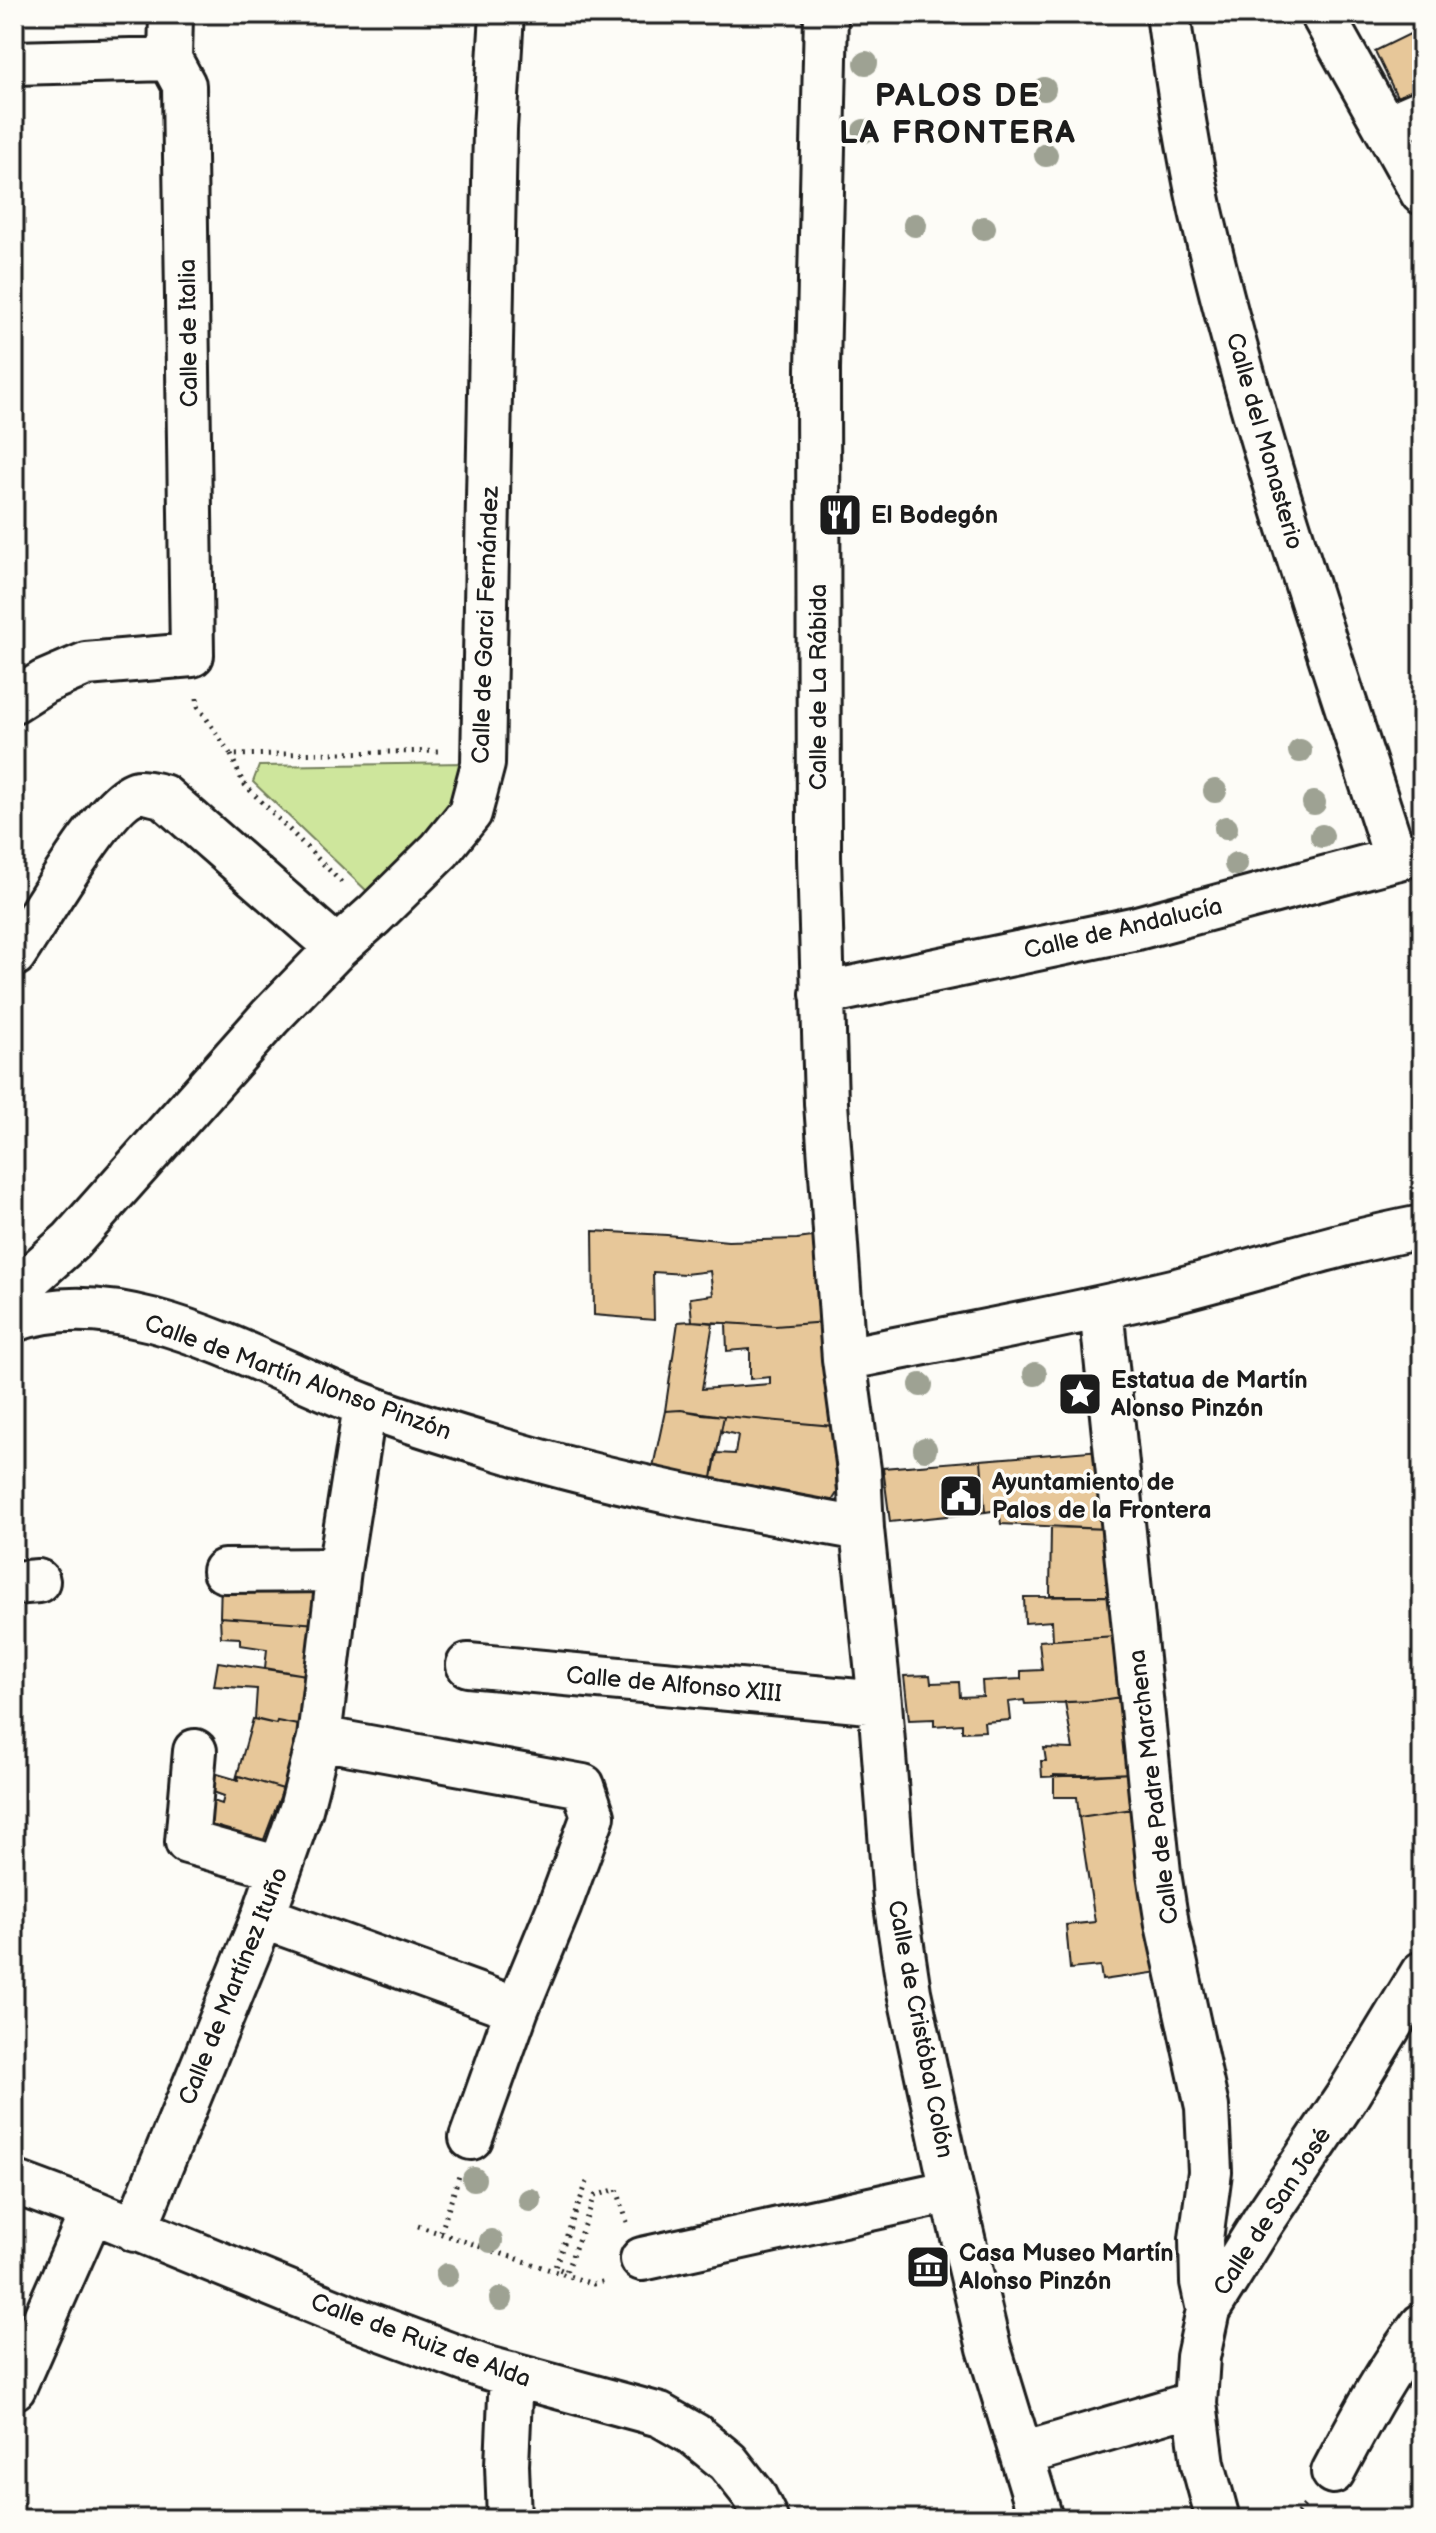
<svg xmlns="http://www.w3.org/2000/svg" width="1436" height="2533" font-family="'Balsamiq Sans',sans-serif">
<style>
.green{fill:#cee69c;stroke:#75815c;stroke-width:2}
.building{fill:#e7c799;stroke:#1c1c1c;stroke-width:2}
.lines{fill:none;stroke-linecap:round;stroke-linejoin:round}
.minor-casing{stroke:#1c1c1c;stroke-width:48}
.path{stroke:#1c1c1c;stroke-width:5;stroke-dasharray:2 6;stroke-linecap:butt}
.minor{stroke:#fdfcf7;stroke-width:42}
.tree{fill:#9ea293}
.labels{text-anchor:middle;stroke-width:7;stroke-linejoin:round;paint-order:stroke}
.street-label{font-size:24px;fill:#1c1c1c;stroke:#fdfcf7}
.poi-label{font-size:24px;font-weight:bold;fill:#1c1c1c;stroke:#fdfcf7;text-anchor:start}
.district-label{font-size:32px;font-weight:bold;letter-spacing:2px;fill:#1c1c1c;stroke:#fdfcf7}
</style>
<rect width="100%" height="100%" fill="#fdfcf7"/>
<filter id="ink" filterUnits="userSpaceOnUse"><feTurbulence type="fractalNoise" baseFrequency=".0125" numOctaves="2"/><feDisplacementMap in="SourceGraphic" scale="16" xChannelSelector="R" yChannelSelector="G"/><feConvolveMatrix kernelMatrix="1 2 1 2 8 2 1 2 1" color-interpolation-filters="sRGB"/></filter>
<g filter="url(#ink)">
<path class="green" d="M465,763L454,804L371,895L253,782L259,766Z"/>
<path class="building" d="M1422,28V97L1402,107L1375,51Z
M593,1231L667,1235L728,1241L797,1239L820,1236L826,1322L775,1326L692,1321L690,1298L713,1295L710,1271L685,1274L653,1272L654,1320L594,1315Z
M691,1321L713,1323L702,1389L770,1384V1377L750,1379V1349L727,1351L726,1323L775,1326L826,1322L833,1426L702,1414L681,1410L665,1411L678,1322Z
M681,1410L724,1416L712,1478L653,1467L665,1411Z
M724,1416L833,1426L837,1493L832,1501L712,1478L716,1453L735,1454L738,1435L721,1431Z
M1101,1450L1108,1529L1001,1524L999,1510L985,1512L981,1460Z
M981,1460L985,1512L890,1522L883,1468Z
M1051,1527L1108,1529L1114,1596H1050Z
M324,1578L318,1624L220,1617L221,1580Z
M1114,1596L1116,1636L1053,1640L1052,1621L1025,1623L1024,1597Z
M220,1617L318,1624L312,1676L265,1668L267,1649L240,1645V1638L221,1637Z
M1116,1636L1121,1697L1094,1701L1025,1704L1024,1700L1008,1702L1010,1720L984,1722L985,1731L962,1732V1724L934,1726V1719L909,1720L904,1676L930,1675L931,1683L959,1682L960,1697L983,1696L982,1681L1021,1679V1671L1042,1670L1039,1641Z
M218,1662L312,1676L303,1726L277,1721L276,1724L255,1719L257,1689L214,1686Z
M1121,1697L1131,1773L1042,1777L1041,1761H1046L1044,1748L1073,1749L1065,1702L1094,1701Z
M253,1719L276,1724L277,1721L303,1726L283,1789L239,1776L236,1779Z
M207,1771L238,1780L239,1776L283,1789L263,1842L202,1822L204,1798L222,1804L224,1796L205,1789Z
M1131,1773L1133,1809L1079,1817L1077,1797H1054V1775L1086,1776Z
M1133,1809L1159,1972L1102,1980L1100,1966L1070,1969L1066,1925L1095,1922L1079,1817Z"/>
<g class="lines">
<g class="minor-casing">
<path id="minor" d="M826,14L818,369L819,857L826,1103L844,1359L859,1470L862,1529L880,1703L895,1899L909,1992L952,2191L989,2348L1041,2519
M1168,14C1177,80 1187,146 1201,211C1252,431 1327,645 1396,859
M1322,14L1422,193
M14,63L170,59
M1385,127L1422,111
M14,701L44,682L86,664L192,655L184,85L170,59L171,14
M14,955C36,924 105,799 138,792C145,791 156,795 163,796L337,948
M822,994L1137,928L1421,852
M14,1292L71,1241L270,1017L337,948L374,915L440,850L470,813L483,764L495,129L502,14
M1101,1308L1159,1873L1167,1924L1207,2107L1210,2172L1201,2239L1202,2282L1208,2310
M14,1320C127,1280 259,1365 364,1405C407,1421 452,1435 496,1448C616,1485 739,1507 862,1529
M844,1359C954,1337 1065,1317 1173,1291C1256,1270 1338,1243 1422,1227
M224,1571L339,1570
M14,1583L38,1581
M468,1665L880,1703
M319,1738L583,1786L593,1816L560,1905L517,2009L471,2138
M195,1751L187,1842L280,1868
M263,1917L517,2009
M14,2182L92,2211L355,2319L484,2367L660,2415L695,2435L728,2462L754,2495L766,2519
M135,2230L263,1917L301,1809L319,1738L339,1570L365,1406
M642,2259L952,2191
M14,2388L92,2211
M1023,2454L1195,2403
M1333,2472C1360,2421 1386,2371 1422,2325
M509,2519L507,2465L511,2374
M1218,2519L1203,2464L1195,2403L1198,2357L1208,2310L1264,2220L1346,2098L1422,1973"/>
</g>
<path class="path" d="M197,698L198,706L231,755L442,751
M231,755L243,783L345,886
M587,2182L555,2267L566,2272L595,2196L617,2189L627,2222
M418,2226L593,2284L607,2281
M441,2232L459,2176
M1292,2519L1305,2505"/>
<use href="#minor" class="minor"/>
</g>
<g class="tree">
<circle cx="866" cy="63" r="12"/>
<circle cx="1044" cy="89" r="12"/>
<circle cx="864" cy="131" r="12"/>
<circle cx="1046" cy="155" r="12"/>
<circle cx="915" cy="225" r="12"/>
<circle cx="984" cy="228" r="12"/>
<circle cx="1300" cy="751" r="12"/>
<circle cx="1215" cy="791" r="12"/>
<circle cx="1314" cy="803" r="12"/>
<circle cx="1226" cy="828" r="12"/>
<circle cx="1322" cy="836" r="12"/>
<circle cx="1236" cy="864" r="12"/>
<circle cx="1035" cy="1374" r="12"/>
<circle cx="921" cy="1385" r="12"/>
<circle cx="925" cy="1449" r="12"/>
<circle cx="474" cy="2179" r="12"/>
<circle cx="530" cy="2200" r="12"/>
<circle cx="491" cy="2241" r="12"/>
<circle cx="447" cy="2275" r="12"/>
<circle cx="501" cy="2299" r="12"/>
</g>
</g>
<defs>
<g id="restaurant-square" transform="scale(2.3)"><rect x="-9" y="-9" width="18" height="18" rx="4" fill="#1c1c1c" stroke="#fdfcf7"/><path d="M-5-6h1v4h1v-4h1v4h1v-4h1v5L-1.5 .5V6h-2V.5L-5-1ZM5-6V6H3V1.5H1.5Q1.5-4 5-6Z" fill="#fff"/></g>
<g id="sight-square" transform="scale(2.3)"><rect x="-9" y="-9" width="18" height="18" rx="4" fill="#1c1c1c" stroke="#fdfcf7"/><path d="M0-6L1.8-2.2L6-1.7L2.9 1.2L3.7 5.4L0 3.3L-3.7 5.4L-2.9 1.2L-6-1.7L-1.8-2.2Z" fill="#fff"/></g>
<g id="civic-square" transform="scale(2.3)"><rect x="-9" y="-9" width="18" height="18" rx="4" fill="#1c1c1c" stroke="#fdfcf7"/><path d="M-.6-6.5H3V-4.5H.6V-3L4-1V1h2V6H-6V1h2V-1L-.6-3ZM-1.2 2.5V6h2.4V2.5Z" fill="#fff"/></g>
<g id="museum-square" transform="scale(2.3)"><rect x="-9" y="-9" width="18" height="18" rx="4" fill="#1c1c1c" stroke="#fdfcf7"/><path d="M0-6L6-3V-2H-6V-3ZM-5-1h2V3h-2ZM-1-1h2V3h-2ZM3-1h2V3H3ZM-6 4H6V6H-6Z" fill="#fff"/></g>
</defs>
<g fill-rule="evenodd">
<use href="#restaurant-square" x="840" y="515"/>
<use href="#sight-square" x="1080" y="1394"/>
<use href="#civic-square" x="961" y="1496"/>
<use href="#museum-square" x="928" y="2267"/>
</g>
<g class="labels">
<g class="street-label">
<text transform="translate(188 333) rotate(-91)" y="8">Calle de Italia</text>
<text transform="translate(1265 441) rotate(74)" y="8">Calle del Monasterio</text>
<text transform="translate(485 625) rotate(-88)" y="8">Calle de Garci Fernández</text>
<text transform="translate(818 687) rotate(-90)" y="8">Calle de La Rábida</text>
<text transform="translate(1123 928) rotate(-13)" y="8">Calle de Andalucía</text>
<text transform="translate(298 1377) rotate(20)" y="8">Calle de Martín Alonso Pinzón</text>
<text transform="translate(674 1684) rotate(5)" y="8">Calle de Alfonso XIII</text>
<text transform="translate(1153 1787) rotate(-97)" y="8">Calle de Padre Marchena</text>
<text transform="translate(233 1986) rotate(-68)" y="8">Calle de Martínez Ituño</text>
<text transform="translate(921 2029) rotate(79)" y="8">Calle de Cristóbal Colón</text>
<text transform="translate(1272 2211) rotate(-57)" y="8">Calle de San José</text>
<text transform="translate(421 2340) rotate(20)" y="8">Calle de Ruiz de Alda</text>
</g>
<g class="poi-label">
<text x="871" y="523">El Bodegón</text>
<text x="1111" y="1388">Estatua de Martín<tspan x="1111" dy="28">Alonso Pinzón</tspan></text>
<text x="992" y="1490">Ayuntamiento de<tspan x="992" dy="28">Palos de la Frontera</tspan></text>
<text x="959" y="2261">Casa Museo Martín<tspan x="959" dy="28">Alonso Pinzón</tspan></text>
</g>
<g class="district-label">
<text x="958" y="106">PALOS DE<tspan x="958" dy="37">LA FRONTERA</tspan></text>
</g>
</g>
<rect width="1436" height="2533" fill="none" stroke="#fdfcf7" stroke-width="48"/>
<rect x="24" y="24" width="1388" height="2485" fill="none" stroke="#1c1c1c" stroke-width="3" filter="url(#ink)"/>
</svg>
